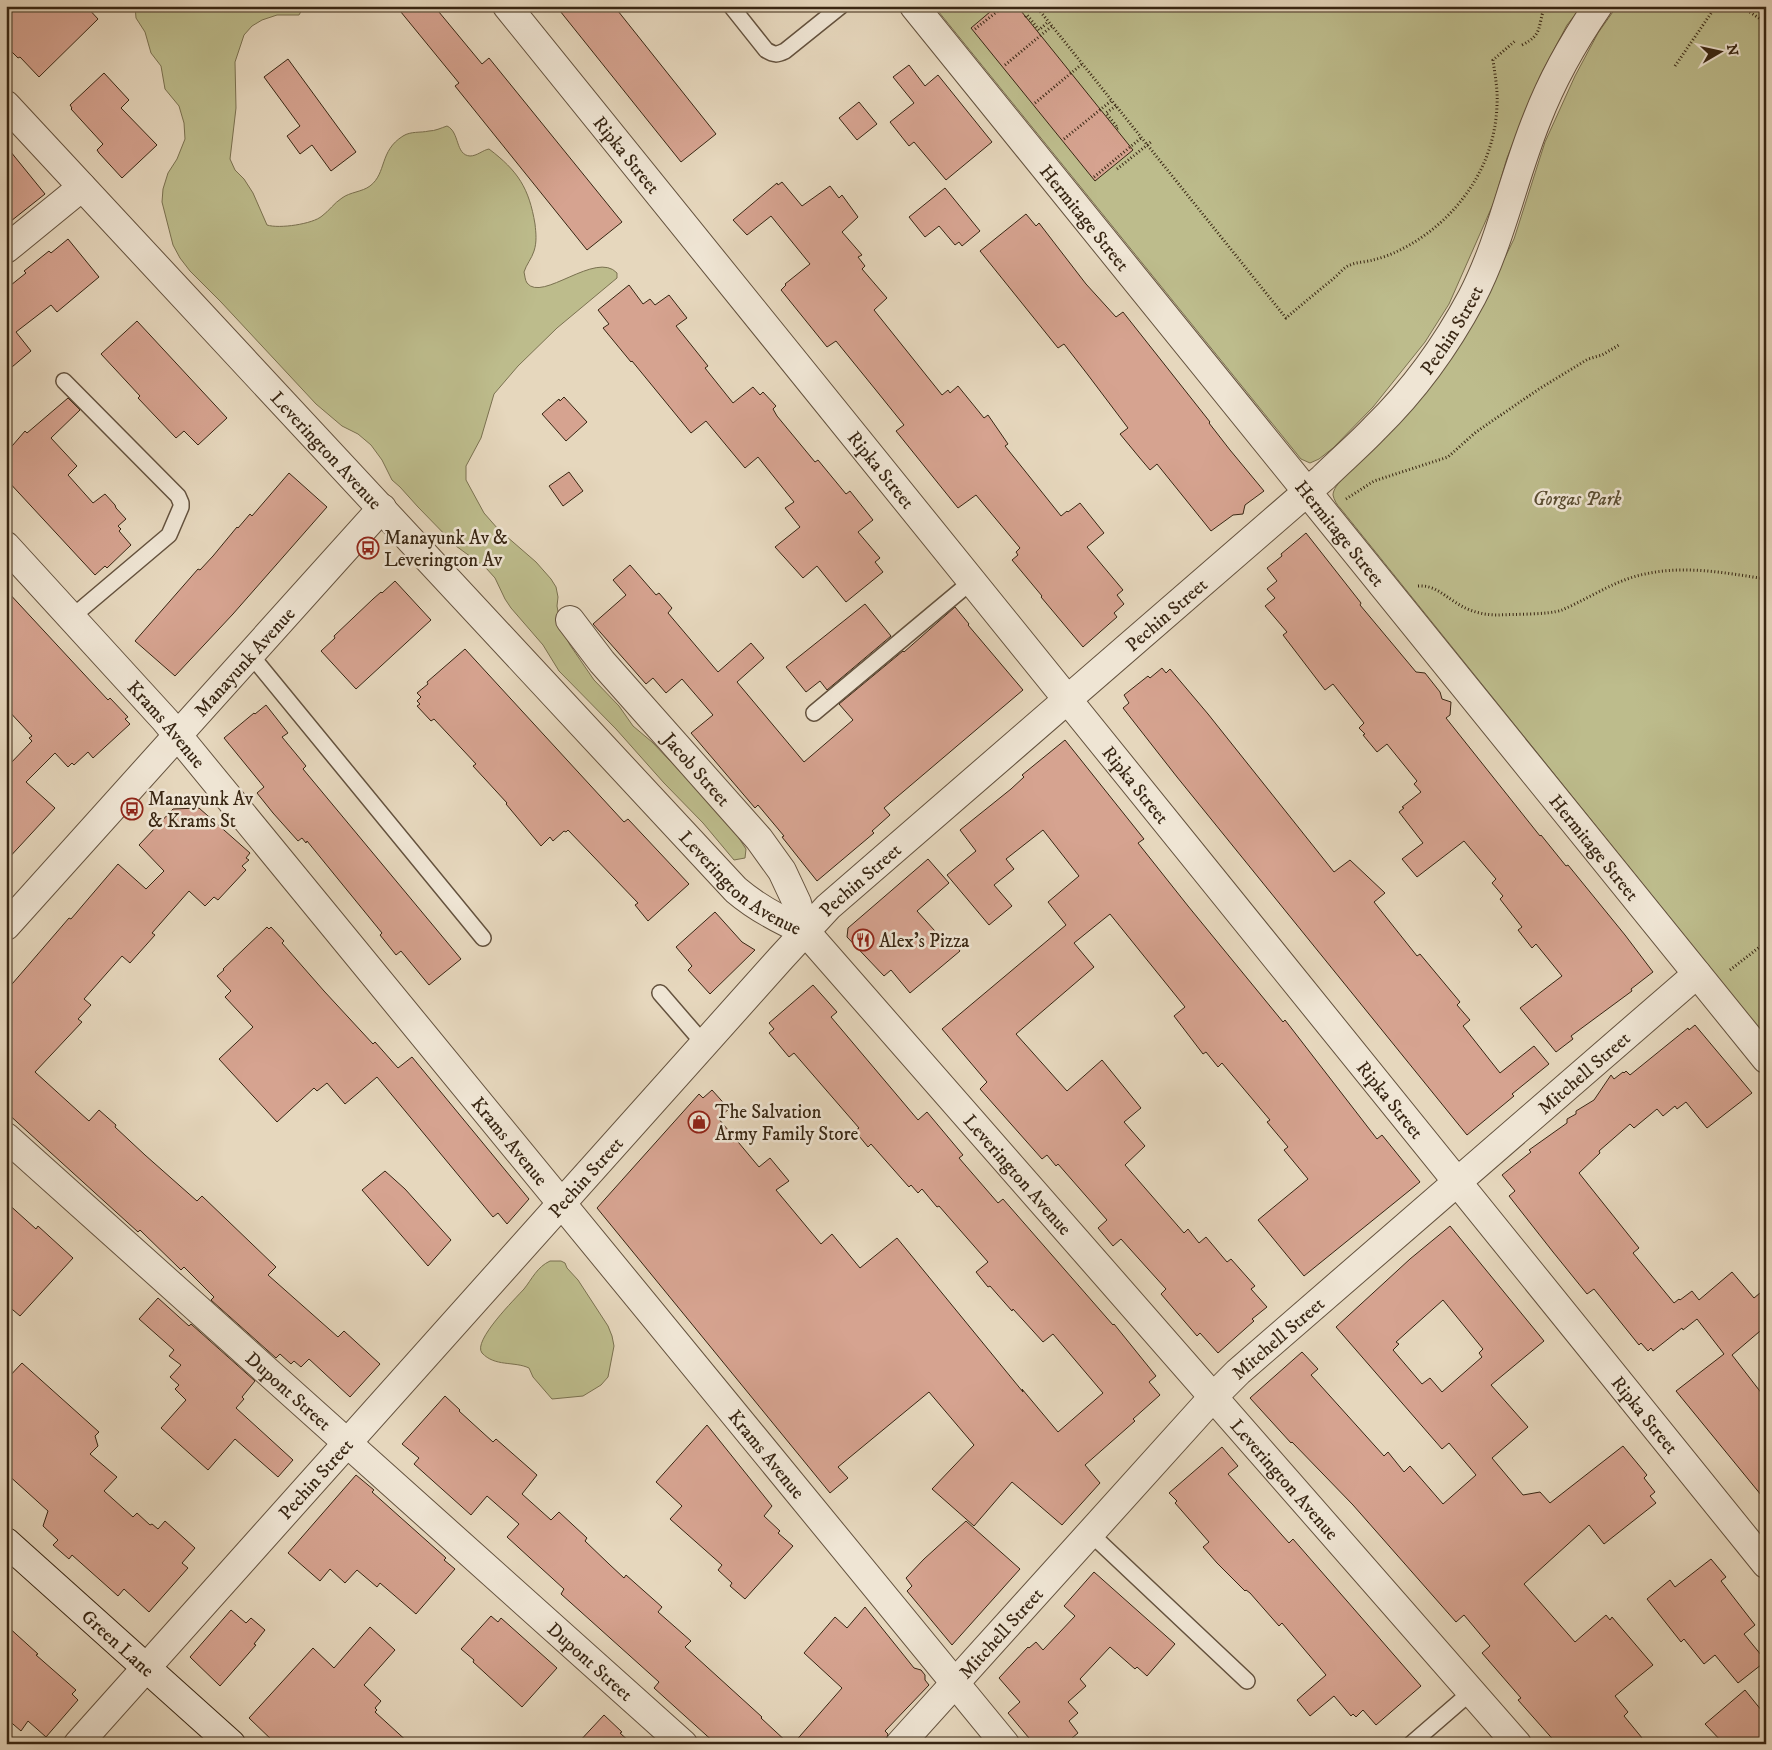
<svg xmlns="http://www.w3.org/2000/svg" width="1772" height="1750" font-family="'IM FELL DW Pica',serif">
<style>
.green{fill:#bdbc8c;stroke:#7a7150}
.building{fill:#d6a390;stroke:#382613;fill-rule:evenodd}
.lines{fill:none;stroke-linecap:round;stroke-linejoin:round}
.service-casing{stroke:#64523e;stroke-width:18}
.minor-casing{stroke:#64523e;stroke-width:30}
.tertiary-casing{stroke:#64523e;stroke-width:30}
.secondary-casing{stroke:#382613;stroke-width:30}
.path{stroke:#382613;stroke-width:3;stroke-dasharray:1 2.5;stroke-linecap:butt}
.service{stroke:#efe5d4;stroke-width:15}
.minor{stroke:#efe5d4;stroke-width:28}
.tertiary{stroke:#efe5d4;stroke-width:28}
.secondary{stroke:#efe5d4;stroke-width:28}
.labels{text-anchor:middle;stroke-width:5;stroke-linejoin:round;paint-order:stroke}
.street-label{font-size:19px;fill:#382613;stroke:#efe5d4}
.park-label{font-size:19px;font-style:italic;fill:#594c31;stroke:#efe5d4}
.poi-label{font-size:19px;fill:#382613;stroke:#efe5d4;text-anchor:start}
</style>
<rect width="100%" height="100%" fill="#e6d7bd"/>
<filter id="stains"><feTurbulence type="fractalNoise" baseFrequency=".004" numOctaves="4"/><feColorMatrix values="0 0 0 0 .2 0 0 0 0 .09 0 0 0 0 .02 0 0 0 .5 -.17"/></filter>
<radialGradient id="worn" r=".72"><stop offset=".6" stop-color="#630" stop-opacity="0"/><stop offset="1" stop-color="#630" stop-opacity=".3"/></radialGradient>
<path class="green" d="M135,6H304L299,15H277L262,20L252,26L244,35L235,62L236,108L230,159L235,170L244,179L253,193L267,225C279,229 313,224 322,216C329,211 334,203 342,198C350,192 362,192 370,186C387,173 379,151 403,136C411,131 420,133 429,131C435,131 441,128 447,126C460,132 455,155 470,156C477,156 483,150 489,149C518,171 529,188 535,224C536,233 537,242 534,251C532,258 526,265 524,272C525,276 525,280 527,283C542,303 596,250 617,273V278L557,328L518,366L494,394L481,438L466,466V480L484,513L498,529L536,562L551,579L556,587L558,597L557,606L561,628L570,645L594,680L619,706L633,726L652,742L729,823L746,849L745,858L734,860L703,823L664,783L616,729L559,671L543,645L511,608L505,599L495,578L486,568L456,546L418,507L400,487L392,480L382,460L371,445L358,434L342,426L316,404L221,302L190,271L180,258L173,245L162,202L163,189L168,173L177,159L185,139L184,123L179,106L165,89L161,66L151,53L145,32L136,18Z
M934,6H1582L1567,25L1540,76L1507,158L1494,202L1449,304L1425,342L1373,407L1333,448L1319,459L1310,463L1301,459Z
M1617,6H1766V1037L1341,509C1337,505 1334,500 1333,495C1333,485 1353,468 1360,461L1490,288L1514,239L1545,142L1575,76L1598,33Z
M550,1261H561L565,1263L567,1268L578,1280L608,1326L612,1336L614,1346L608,1377L601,1385L583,1396L552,1399L533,1377L529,1368C514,1361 495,1367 482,1353C472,1341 516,1298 524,1289C532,1279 537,1267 550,1261Z"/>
<path class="building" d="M6,6H86L98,19L39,77L20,57L18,58L6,46Z
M396,6H434L482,64L489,58L622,222L587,250L455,86L459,83Z
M556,6H614L716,134L681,162Z
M997,6H1017L1133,150L1095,181L971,28Z
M288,59L356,152L331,171L312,145L300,154L287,136L300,126L264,77Z
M909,65L925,86L938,75L992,142L946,180L914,142L909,146L890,122L914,103L893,77Z
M104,73L129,100L121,108L157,145L122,178L99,153L97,150L103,144L71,109L72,108L70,105Z
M859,102L877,124L857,140L839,118Z
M6,146L45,194L6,225Z
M782,182L802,206L830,186L839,198L842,195L858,217L842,232L862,255L858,257L865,266L862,269L887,298L874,310L942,395L948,390L950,393L958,386L984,418L988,415L1008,444L1005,446L1061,516L1067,511L1068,512L1080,503L1104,533L1087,547L1123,590L1117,595L1124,604L1114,613L1117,617L1083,647L1041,597L1042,596L1012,560L1018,555L1016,552L1020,548L976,495L958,508L896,431L904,425L875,389L836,341L827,347L781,290L786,285L785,284L810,264L771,216L747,235L733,220L777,183L778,185Z
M945,188L980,231L962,246L959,242L955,245L939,226L925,237L909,217Z
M1026,214L1036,226L1039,223L1086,284L1116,317L1123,312L1210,422L1209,423L1230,450L1264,491L1245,505L1243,514L1233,515L1211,531L1157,464L1150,470L1139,457L1120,434L1128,428L1088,375L1064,344L1058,348L980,251Z
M68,239L99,277L57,312L51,305L16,332L31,351L6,372V289L26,273L24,271L49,251L51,253Z
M629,285L643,304L650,299L655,305L669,295L687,318L676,326L708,366L705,368L733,403L753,387L760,395L763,392L776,406L773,409L777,416L815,462L818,460L846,494L850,491L873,520L858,532L880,558L875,562L883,572L846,602L817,566L803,578L775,547L800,527L785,508L794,502L758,457L745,468L706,421L691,433L632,361L631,362L603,328L609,324L598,310Z
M137,321L227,418L198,445L184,431L176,438L138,398L140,396L101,354Z
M564,397L587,422L566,441L542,414L559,399L560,401Z
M68,398L80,410L51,438L77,466L68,475L93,503L105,494L115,505L116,508L126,519L118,526L121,529L119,531L131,545L107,568L105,566L95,575L6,479V453L25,431L27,433Z
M569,472L583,491L563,506L549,486Z
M289,473L327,507L233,614L175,676L135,641L198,569L200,570L213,556L237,527L238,528L250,514L252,516Z
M1306,533L1361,603L1360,605L1416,672L1425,673L1440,692L1442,699L1451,702L1450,715L1446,718L1540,836L1541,835L1566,866L1568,865L1625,935L1653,972L1631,989L1632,991L1571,1036L1573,1039L1556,1052L1520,1008L1562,976L1536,944L1532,948L1518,930L1522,927L1500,899L1503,896L1492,883L1496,879L1464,841L1417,877L1402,859L1423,843L1399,812L1404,808L1402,807L1421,792L1414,784L1417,781L1387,744L1377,752L1363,735L1365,734L1359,728L1364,723L1333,684L1325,690L1283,635L1287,632L1265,606L1275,598L1267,589L1277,581L1267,568L1282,556L1281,554Z
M630,565L656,595L659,593L672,608L668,613L718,672L751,643L764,658L737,682L804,762L853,720L839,704L903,651L904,652L955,607L969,624L968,625L1023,690L884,808L890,815L872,831L874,833L817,881L782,837L784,836L758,805L755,808L691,733L713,715L682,679L666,693L653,678L646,684L593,624L626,595L613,580Z
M395,581L431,620L356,689L321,651L335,638L334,636L373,599L381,592L382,593Z
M6,590L108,700L110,698L128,717L125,719L130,724L93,758L88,752L74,765L72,763L68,767L55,753L26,782L55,808L6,861V765L8,766L32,741L29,738L32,736L6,708Z
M865,604L891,636L827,690L820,681L806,692L786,667Z
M465,649L624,822L628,819L689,884L648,921L635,905L638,903L568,830L566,832L564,831L553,841L550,837L541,846L506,804L507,803L473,766L476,764L434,719L431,721L417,706L420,704L417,701L421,697L417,693L428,684L427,682Z
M1162,668L1166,673L1170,669L1208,714L1334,872L1350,860L1385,893L1374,902L1417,956L1420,954L1460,1002L1457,1005L1470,1020L1463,1026L1500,1073L1534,1046L1549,1064L1512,1094L1514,1096L1467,1135L1177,777L1123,708L1129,703L1124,695L1148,676L1150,678Z
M266,705L288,733L282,737L306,766L303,769L461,959L429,985L401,951L396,955L380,935L382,933L307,841L306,843L302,838L298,841L273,813L257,793L264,787L224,738L254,713L255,714Z
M1065,740L1144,839L1138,843L1188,906L1283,1022L1285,1020L1377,1139L1382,1135L1420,1182L1304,1276L1258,1220L1308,1179L1284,1150L1288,1147L1267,1122L1270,1120L1222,1063L1218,1067L1206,1052L1203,1054L1174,1016L1185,1007L1110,914L1074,943L1094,967L1016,1034L1067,1091L1102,1060L1141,1108L1124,1122L1145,1146L1125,1165L1184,1233L1188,1229L1199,1243L1206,1237L1227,1262L1231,1259L1255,1286L1251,1289L1267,1307L1252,1319L1254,1321L1218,1353L1200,1333L1197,1336L1161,1294L1166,1289L1121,1239L1113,1246L1098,1228L1107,1220L1058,1164L1056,1166L1047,1155L1042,1159L980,1089L987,1082L942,1029L1066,925L1048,902L1079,876L1043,830L1006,859L1014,869L994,885L1012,906L989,925L947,875L976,851L960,830L1011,789L1024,777L1022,775Z
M199,808L250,853L246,858L249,860L242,866L246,870L218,900L214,897L205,906L189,891L152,933L155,935L130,963L122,956L84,999L91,1005L78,1019L82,1022L35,1072L89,1121L99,1110L116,1125L115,1127L145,1155L197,1201L202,1196L276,1267L268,1275L338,1337L344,1331L380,1364L350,1397L309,1359L301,1367L294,1361L291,1364L280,1354L276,1358L211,1300L214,1297L184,1267L181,1270L140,1230L138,1232L6,1112V991L69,918L71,919L118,864L146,889L164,871L139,845L173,809Z
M928,859L949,883L917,911L943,940L948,936L960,951L910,993L891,970L884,976L847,937L848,928Z
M715,912L742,942L755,950L710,994L688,970L692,966L676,947Z
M267,927L269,929L271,927L284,941L282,943L324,991L373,1044L375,1042L398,1068L412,1057L529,1199L507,1224L498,1213L493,1217L377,1077L345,1104L327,1083L317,1091L314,1088L277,1122L219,1059L253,1027L225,997L231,991L217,976L224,970L223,969Z
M813,985L837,1012L831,1017L918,1120L927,1112L963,1155L959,1158L998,1203L1003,1199L1113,1325L1114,1324L1156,1376L1149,1382L1160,1395L1133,1419L1135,1421L1085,1465L1100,1483L1062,1525L1012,1482L974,1526L932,1489L974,1445L929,1392L838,1467L848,1478L830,1493L597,1208L699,1094L703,1098L712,1090L729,1109L718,1118L759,1167L770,1158L789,1181L776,1190L821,1244L832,1234L860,1268L897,1238L1023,1392L1022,1389L1058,1432L1103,1393L1053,1334L1043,1342L1013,1309L1012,1311L990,1286L988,1287L976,1272L988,1262L939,1206L937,1207L922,1189L918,1193L911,1185L909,1187L871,1144L868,1147L855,1131L859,1128L794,1053L789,1057L769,1033L774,1029L769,1023Z
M1695,1025L1752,1093L1707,1128L1686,1102L1677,1109L1675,1106L1663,1116L1657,1109L1634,1128L1630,1124L1599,1151L1600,1153L1579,1173L1639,1248L1633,1253L1674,1303L1679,1299L1680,1300L1692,1291L1699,1300L1732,1272L1754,1298L1766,1288V1326L1732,1355L1766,1399V1501L1676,1391L1724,1354L1697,1319L1683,1330L1682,1328L1653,1351L1651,1348L1648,1351L1641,1343L1639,1345L1594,1289L1587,1294L1553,1252L1509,1196L1515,1191L1502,1175L1531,1152L1529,1150L1567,1123V1119L1576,1114V1111L1594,1100L1611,1075L1614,1079L1623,1072L1624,1073L1626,1071L1630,1075L1688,1028L1689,1030Z
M385,1171L405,1189L451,1240L428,1266L362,1190Z
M6,1202L36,1229L38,1226L73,1258L20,1316L6,1304Z
M1450,1226L1544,1341L1491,1385L1528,1427L1492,1458L1523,1495L1540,1492L1550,1503L1623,1446L1647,1475L1644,1478L1655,1492L1650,1496L1656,1503L1604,1544L1589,1525L1524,1584L1575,1642L1606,1615L1610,1620L1612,1617L1653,1665L1615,1696L1628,1712L1624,1716L1647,1744H1557L1518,1700L1521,1698L1482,1653L1490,1646L1464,1615L1456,1622L1353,1505L1292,1442L1291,1443L1250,1398L1302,1352L1318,1369L1311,1375L1384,1456L1388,1452L1404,1472L1410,1466L1443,1504L1476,1475L1449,1443L1442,1449L1336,1327L1410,1259ZM1443,1300L1483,1349L1479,1353L1482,1357L1442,1392L1430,1378L1422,1384L1393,1350L1399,1344L1396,1342Z
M158,1298L189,1326L191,1324L255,1381L242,1397L244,1399L236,1408L293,1460L278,1477L235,1439L208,1470L161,1428L186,1400L175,1389L179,1385L170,1377L181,1365L169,1356L174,1350L139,1319Z
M22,1363L99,1432L95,1436L98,1446L90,1454L117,1477L104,1491L133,1517L137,1513L150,1525L152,1524L158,1529L165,1521L195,1548L182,1563L188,1568L149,1612L124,1589L118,1596L72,1555L69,1559L53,1545L58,1540L43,1526L48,1511L6,1473V1380Z
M445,1396L460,1410L459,1411L493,1442L496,1439L537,1475L522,1494L551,1520L559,1512L587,1538L585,1541L609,1564L624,1578L626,1575L662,1607L658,1612L691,1641L685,1647L762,1717L761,1718L789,1744H716L654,1688L659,1682L561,1594L564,1589L507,1537L519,1524L487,1496L471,1515L414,1464L419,1458L402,1444Z
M707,1425L772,1506L764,1516L780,1531L778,1533L793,1546L745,1599L730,1586L732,1583L718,1570L722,1565L670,1519L682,1506L656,1482Z
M1222,1447L1238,1466L1228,1474L1289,1543L1293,1539L1421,1686L1376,1725L1363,1710L1356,1717L1353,1714L1351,1716L1334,1696L1310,1716L1297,1700L1326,1675L1282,1623L1279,1626L1250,1593L1246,1590L1245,1591L1217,1563L1203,1547L1209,1542L1175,1503L1177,1501L1169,1493Z
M356,1475L374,1490L372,1492L446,1558L444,1560L455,1569L416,1614L380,1583L377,1587L357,1570L345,1583L330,1569L320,1581L288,1553Z
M966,1521L1020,1569L952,1645L907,1591L912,1586L906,1578L924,1559Z
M1711,1559L1726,1577L1721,1581L1755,1625L1744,1634L1766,1661L1738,1683L1715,1655L1704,1664L1684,1639L1681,1642L1647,1599L1670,1580L1675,1587Z
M1094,1572L1175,1644L1147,1676L1137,1667L1135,1669L1110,1647L1080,1679L1086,1686L1068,1702L1078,1713L1069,1721L1078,1733L1065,1744H1034L1008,1713L1020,1702L999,1678L1028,1647L1029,1648L1036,1642L1043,1650L1075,1616L1064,1606Z
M865,1607L914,1668L921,1670L925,1675V1680L929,1685L885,1731L888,1734L885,1744H793L842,1688L804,1653L835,1617L847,1628Z
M231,1610L246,1623L251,1618L265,1630L254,1644L256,1645L220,1686L190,1657Z
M491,1616L498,1622L501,1618L557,1668L522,1707L473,1662L474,1660L461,1649Z
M6,1625L38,1654L36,1655L76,1690L72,1694L78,1700L46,1737L28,1721L21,1731L6,1718Z
M370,1627L395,1650L364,1685L381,1701L375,1708L377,1710L375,1712L410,1744H276L249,1718L313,1648L334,1668Z
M1745,1690L1766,1716V1744H1724L1705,1724Z
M604,1715L622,1732L620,1733L632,1744H577Z"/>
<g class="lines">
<g class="service-casing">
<path id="service" d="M731,6L766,50C774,55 777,55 785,51L841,6
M64,381L178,496L181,503V507L169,535L72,617
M250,654L483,938
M814,713L972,581
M660,993L705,1045
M1091,1534L1247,1681
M1411,1744L1471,1692"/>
</g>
<g class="minor-casing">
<g id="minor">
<path id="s1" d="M507,6L1766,1564"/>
<path id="s2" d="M914,6L1766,1059"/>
<path d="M6,249L82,187"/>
<path id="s3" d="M6,546L165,720L1005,1744"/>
<path id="s4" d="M570,620L602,662L759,839L782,871L797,903L805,931"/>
<path id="s5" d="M6,926L382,508"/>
<path id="s6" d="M6,1137L683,1744"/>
<path id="s7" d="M78,1744L781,958L828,907L1323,478C1340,461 1359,445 1375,428C1413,391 1447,344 1472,297C1501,241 1513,178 1537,119C1552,80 1574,41 1598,6"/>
<path id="s8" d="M900,1744L1214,1396L1238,1372L1697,974"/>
</g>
</g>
<g class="tertiary-casing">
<g id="tertiary">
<path id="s9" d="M6,105L736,890C757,908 780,920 805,931L1517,1744"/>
</g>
</g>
<g class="secondary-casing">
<g id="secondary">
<path id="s10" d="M6,1542L231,1744"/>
</g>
</g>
<path class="path" d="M990,6L992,10
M1036,6L1286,318C1301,305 1317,292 1333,279C1338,275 1344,267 1350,265C1357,262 1366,262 1373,260C1381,258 1390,255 1398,251C1454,224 1495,169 1497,105C1498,90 1495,75 1493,60L1515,41
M1741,6L1766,23
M1025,17L1027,15L1039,30L1048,22
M975,29L1004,6
M1522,45C1544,34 1537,26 1545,6
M1005,65L1052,26
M1675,66L1716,6
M1035,103L1082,64
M1116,106L1106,113L1118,128L1116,129
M1064,139L1111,101
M1117,169L1151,142
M1094,177L1141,138
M1346,499L1374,481L1448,457L1476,432L1539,389L1588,359L1602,355L1619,345
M1418,586C1434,585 1442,594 1455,602C1468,611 1482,615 1498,615C1514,614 1548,615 1562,610C1590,598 1615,580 1645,574C1686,565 1726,573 1766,579
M1730,970L1766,942"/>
<use href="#service" class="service"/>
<use href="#minor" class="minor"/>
<use href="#tertiary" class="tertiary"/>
<use href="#secondary" class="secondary"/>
</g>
<defs>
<g id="bus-ring" transform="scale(1.125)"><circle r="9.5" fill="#efe5d4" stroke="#8f2418" stroke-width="1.5"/><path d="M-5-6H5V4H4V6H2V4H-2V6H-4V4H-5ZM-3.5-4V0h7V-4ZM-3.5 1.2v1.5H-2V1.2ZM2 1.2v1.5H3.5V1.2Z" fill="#8f2418"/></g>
<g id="restaurant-ring" transform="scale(1.125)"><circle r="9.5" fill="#efe5d4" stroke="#8f2418" stroke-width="1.5"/><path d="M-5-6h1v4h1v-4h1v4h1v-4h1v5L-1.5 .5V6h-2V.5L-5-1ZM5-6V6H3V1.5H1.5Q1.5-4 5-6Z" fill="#8f2418"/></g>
<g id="shop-ring" transform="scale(1.125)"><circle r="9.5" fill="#efe5d4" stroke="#8f2418" stroke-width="1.5"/><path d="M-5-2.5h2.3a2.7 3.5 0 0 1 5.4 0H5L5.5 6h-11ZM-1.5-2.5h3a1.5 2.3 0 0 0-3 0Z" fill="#8f2418"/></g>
</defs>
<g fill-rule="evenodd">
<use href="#bus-ring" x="368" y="548"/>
<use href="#bus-ring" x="132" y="809"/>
<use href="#restaurant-ring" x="863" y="940"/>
<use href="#shop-ring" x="699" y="1122"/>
</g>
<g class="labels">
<g class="street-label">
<text dy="7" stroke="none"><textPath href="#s1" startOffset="191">Ripka Street</textPath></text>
<text dy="7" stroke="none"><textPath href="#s2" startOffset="272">Hermitage Street</textPath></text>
<text dy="7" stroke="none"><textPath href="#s7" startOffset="1976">Pechin Street</textPath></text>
<text dy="7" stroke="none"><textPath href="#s9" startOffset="471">Leverington Avenue</textPath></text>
<text dy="7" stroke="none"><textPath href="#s1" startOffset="596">Ripka Street</textPath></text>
<text dy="7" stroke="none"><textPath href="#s2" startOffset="678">Hermitage Street</textPath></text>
<text dy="7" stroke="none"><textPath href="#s7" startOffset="1571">Pechin Street</textPath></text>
<text dy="7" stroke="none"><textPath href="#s5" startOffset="356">Manayunk Avenue</textPath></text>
<text dy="7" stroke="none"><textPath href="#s3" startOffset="240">Krams Avenue</textPath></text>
<text dy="7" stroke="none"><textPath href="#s4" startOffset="196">Jacob Street</textPath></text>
<text dy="7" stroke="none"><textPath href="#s1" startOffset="1001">Ripka Street</textPath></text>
<text dy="7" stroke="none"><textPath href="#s2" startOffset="1082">Hermitage Street</textPath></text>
<text dy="7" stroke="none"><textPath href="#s7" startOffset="1166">Pechin Street</textPath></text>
<text dy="7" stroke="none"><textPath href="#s9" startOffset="1071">Leverington Avenue</textPath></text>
<text dy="7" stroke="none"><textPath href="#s8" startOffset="960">Mitchell Street</textPath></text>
<text dy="7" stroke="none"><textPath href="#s1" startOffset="1406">Ripka Street</textPath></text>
<text dy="7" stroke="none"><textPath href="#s3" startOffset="780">Krams Avenue</textPath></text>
<text dy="7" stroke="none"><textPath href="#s9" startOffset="1476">Leverington Avenue</textPath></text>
<text dy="7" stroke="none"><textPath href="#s7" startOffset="761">Pechin Street</textPath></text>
<text dy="7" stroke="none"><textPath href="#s8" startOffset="555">Mitchell Street</textPath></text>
<text dy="7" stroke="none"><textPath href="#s6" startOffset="380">Dupont Street</textPath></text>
<text dy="7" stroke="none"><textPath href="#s1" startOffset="1811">Ripka Street</textPath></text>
<text dy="7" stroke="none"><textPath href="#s3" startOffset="1185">Krams Avenue</textPath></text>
<text dy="7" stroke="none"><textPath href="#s7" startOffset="356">Pechin Street</textPath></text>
<text dy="7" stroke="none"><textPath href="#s9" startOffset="1881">Leverington Avenue</textPath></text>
<text dy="7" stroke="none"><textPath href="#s8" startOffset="150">Mitchell Street</textPath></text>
<text dy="7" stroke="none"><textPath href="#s10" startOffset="151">Green Lane</textPath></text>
<text dy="7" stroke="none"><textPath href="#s6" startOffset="785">Dupont Street</textPath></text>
</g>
<g class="park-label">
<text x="1577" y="505">Gorgas Park</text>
</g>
<g class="poi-label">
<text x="384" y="544">Manayunk Av &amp;<tspan x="384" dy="22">Leverington Av</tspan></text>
<text x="148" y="805">Manayunk Av<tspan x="148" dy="22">&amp; Krams St</tspan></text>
<text x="879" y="947">Alex's Pizza</text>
<text x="715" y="1118">The Salvation<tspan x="715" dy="22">Army Family Store</tspan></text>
</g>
</g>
<rect width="1772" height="1750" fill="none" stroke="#e6d7bd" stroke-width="25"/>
<rect x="8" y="8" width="1757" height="1735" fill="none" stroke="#382613" stroke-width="2.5"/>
<rect x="12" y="12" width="1747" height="1725" fill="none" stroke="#382613"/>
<g transform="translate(1720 52) rotate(81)" stroke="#efe5d4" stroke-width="4" paint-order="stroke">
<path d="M0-4L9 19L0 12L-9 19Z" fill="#382613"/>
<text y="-8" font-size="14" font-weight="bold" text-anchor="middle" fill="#382613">N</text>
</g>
<rect width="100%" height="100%" filter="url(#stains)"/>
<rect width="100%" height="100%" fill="url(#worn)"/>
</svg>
